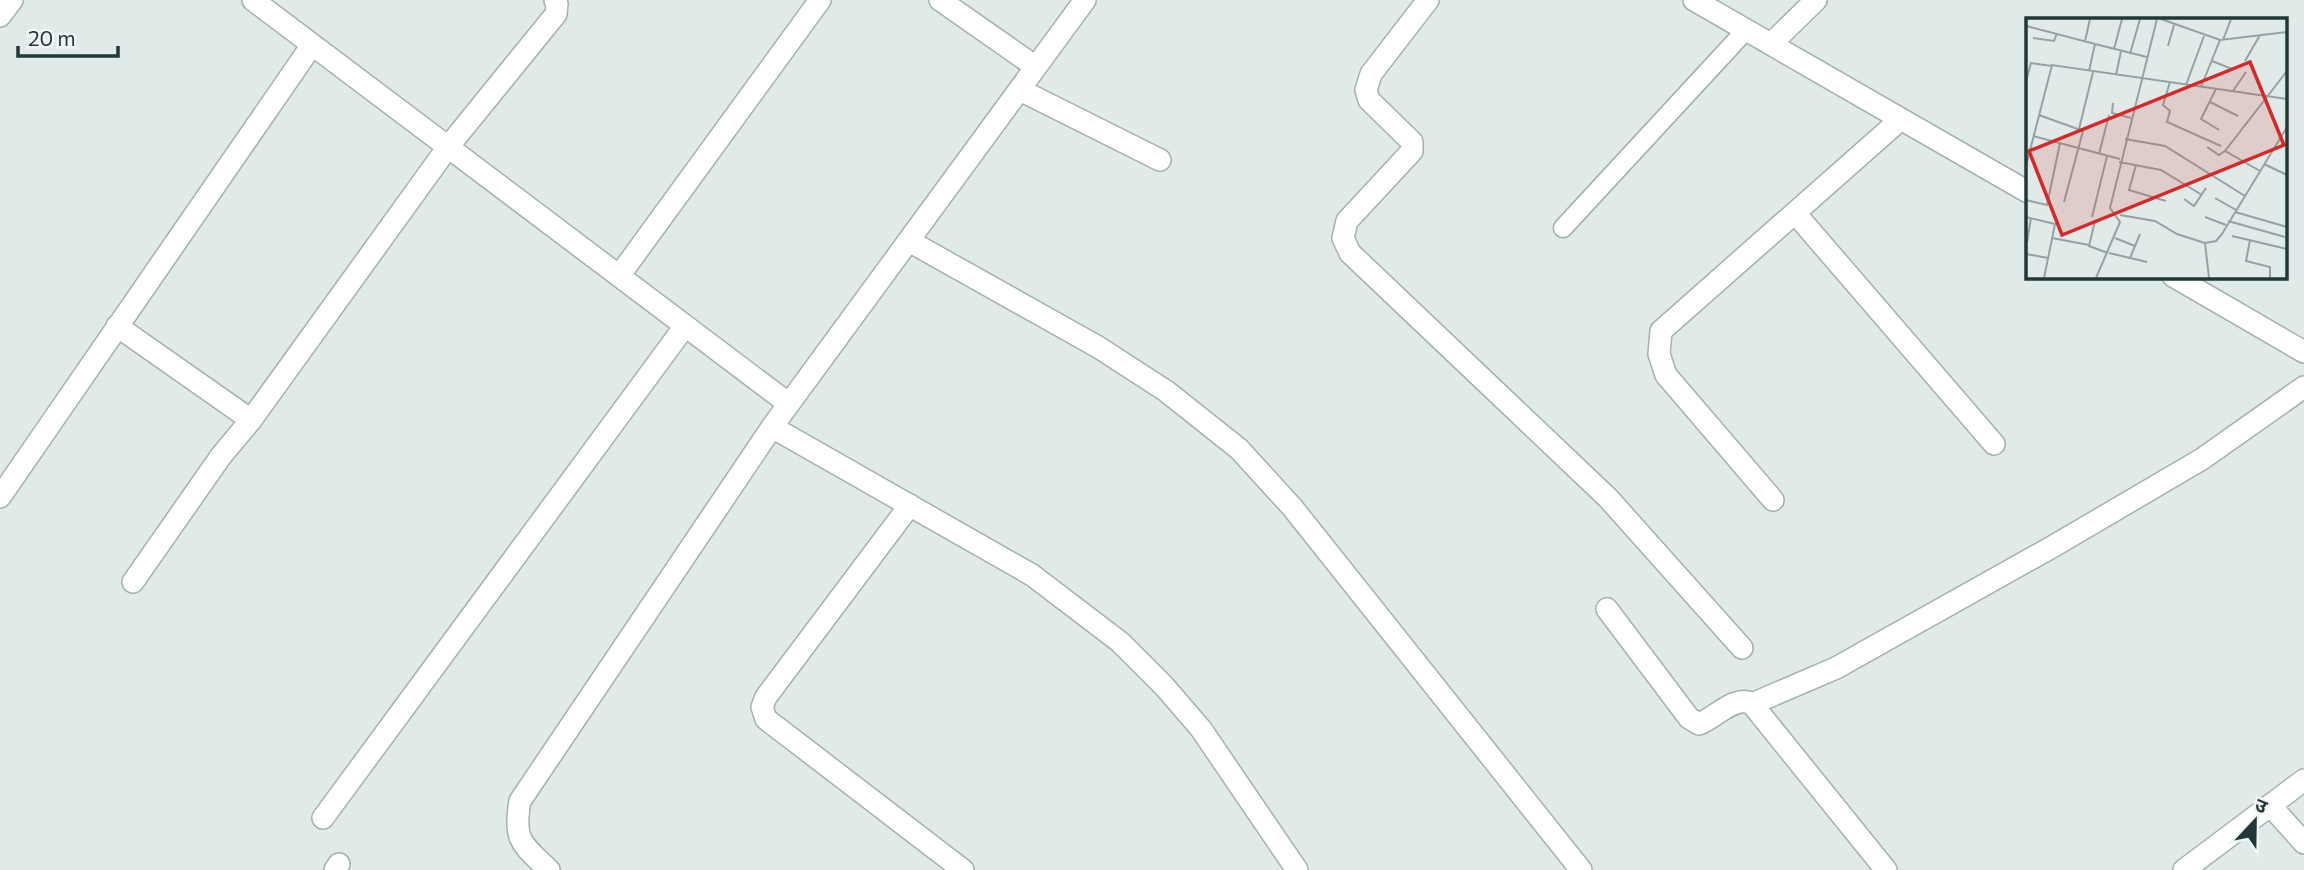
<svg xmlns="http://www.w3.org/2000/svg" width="2304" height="870" font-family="Commissioner,'Noto Sans Devanagari',sans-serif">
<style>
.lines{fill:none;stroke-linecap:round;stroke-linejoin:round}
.service-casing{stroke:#a3b1b0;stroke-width:21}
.minor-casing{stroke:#a3b1b0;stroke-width:24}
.service{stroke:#fff;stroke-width:18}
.minor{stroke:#fff;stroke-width:21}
.inset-road{fill:none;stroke:#94a3a2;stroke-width:2}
.view{fill:#d62828;fill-opacity:0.15;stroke:#d62828;stroke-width:3.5}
.inset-edge{fill:none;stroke:#223838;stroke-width:3.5}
</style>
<rect width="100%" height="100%" fill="#e0eae8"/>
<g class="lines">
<g class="service-casing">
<path id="service" d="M1563,228L1746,30"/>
</g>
<g class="minor-casing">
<path id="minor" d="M253,0L789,404
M940,0L1036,67
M1428,0L1371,74L1366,90L1369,100L1412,142V151L1347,221L1343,238L1350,253L1608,498L1742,648
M1694,0L2028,192
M0,16L12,0
M1771,44L1816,0
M1020,90L1160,160
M1795,213L1994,444
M909,241L1098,347L1166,391L1239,449L1292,507L1581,870
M619,276L820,0
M2173,276L2304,352
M117,326L251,420
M772,427L1032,575L1120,642L1164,686L1201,729L1297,870
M0,497L312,45
M1773,500L1666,375L1659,354L1661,331L1901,119
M910,505L766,697L762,707L766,719L963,870
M133,582L221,456L251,420L448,147L556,14L557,4L555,0
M1607,609L1689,718L1699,724C1715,718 1736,694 1752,704L1886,870
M1752,704L1836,668L2052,547L2202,459L2304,387
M2270,805L2304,843
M323,818L685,326
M335,870L339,864
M549,870C522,844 513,841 520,801L772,427L1085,0
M2184,870L2304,780"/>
</g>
<use href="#service" class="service"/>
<use href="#minor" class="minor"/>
</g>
<g transform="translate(2026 18)">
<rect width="261" height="261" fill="#e0eae8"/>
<path class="inset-road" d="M135,1L194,22L261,14M0,8L69,26M7,20L28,23L31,15M197,22L205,1M59,23L64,1M142,28L148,7M88,31L96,1M104,36L114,1M186,43L206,51M219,43L234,17M63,53L69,26L121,39M90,57L95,33M0,63L5,45L26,48M144,64L137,87L144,93L141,104L195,128M160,67L178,18M175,69L194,22M190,71L175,101L193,112M207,73L220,54M184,84L212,98M87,85L86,95L105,100M13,97L57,113L38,184M53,111L67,54M7,118L94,141M99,121L139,128L219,178M181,129L193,137L199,133L234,153M199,133L261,53M73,136L83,97M93,144L135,152L176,177M238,146L261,157M110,147L103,172L140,183M0,148L26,47L261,81M189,180L210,192M158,181L168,188L180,170M0,182L21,187L34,125M209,194L261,209M94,197L129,203L151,216L179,225L183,260M0,199L29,206L18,260M66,199L81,138M179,199L200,207M69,203L63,228L82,235M202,203L259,219M206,218L261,231M26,220L63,227M89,220L109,228M224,222L220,243L244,249V260M1,224L5,200M179,225L190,223L196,216L261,109M83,235L121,244M0,236L22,240M104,240L114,216M70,260L94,204L84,190L131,1"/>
<path class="view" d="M224,44L258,127L36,217L3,133Z"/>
<rect width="261" height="261" class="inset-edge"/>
</g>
<g transform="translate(2255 821) rotate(22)" stroke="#f0f6f5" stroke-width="5" paint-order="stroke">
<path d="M0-5L12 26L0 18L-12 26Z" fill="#223838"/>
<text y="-10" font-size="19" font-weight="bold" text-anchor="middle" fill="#223838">उ</text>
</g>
<path d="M18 46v10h100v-10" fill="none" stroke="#223838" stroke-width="3.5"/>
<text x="28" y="46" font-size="21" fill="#223838" stroke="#f0f6f5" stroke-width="5" paint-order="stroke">20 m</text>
</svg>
